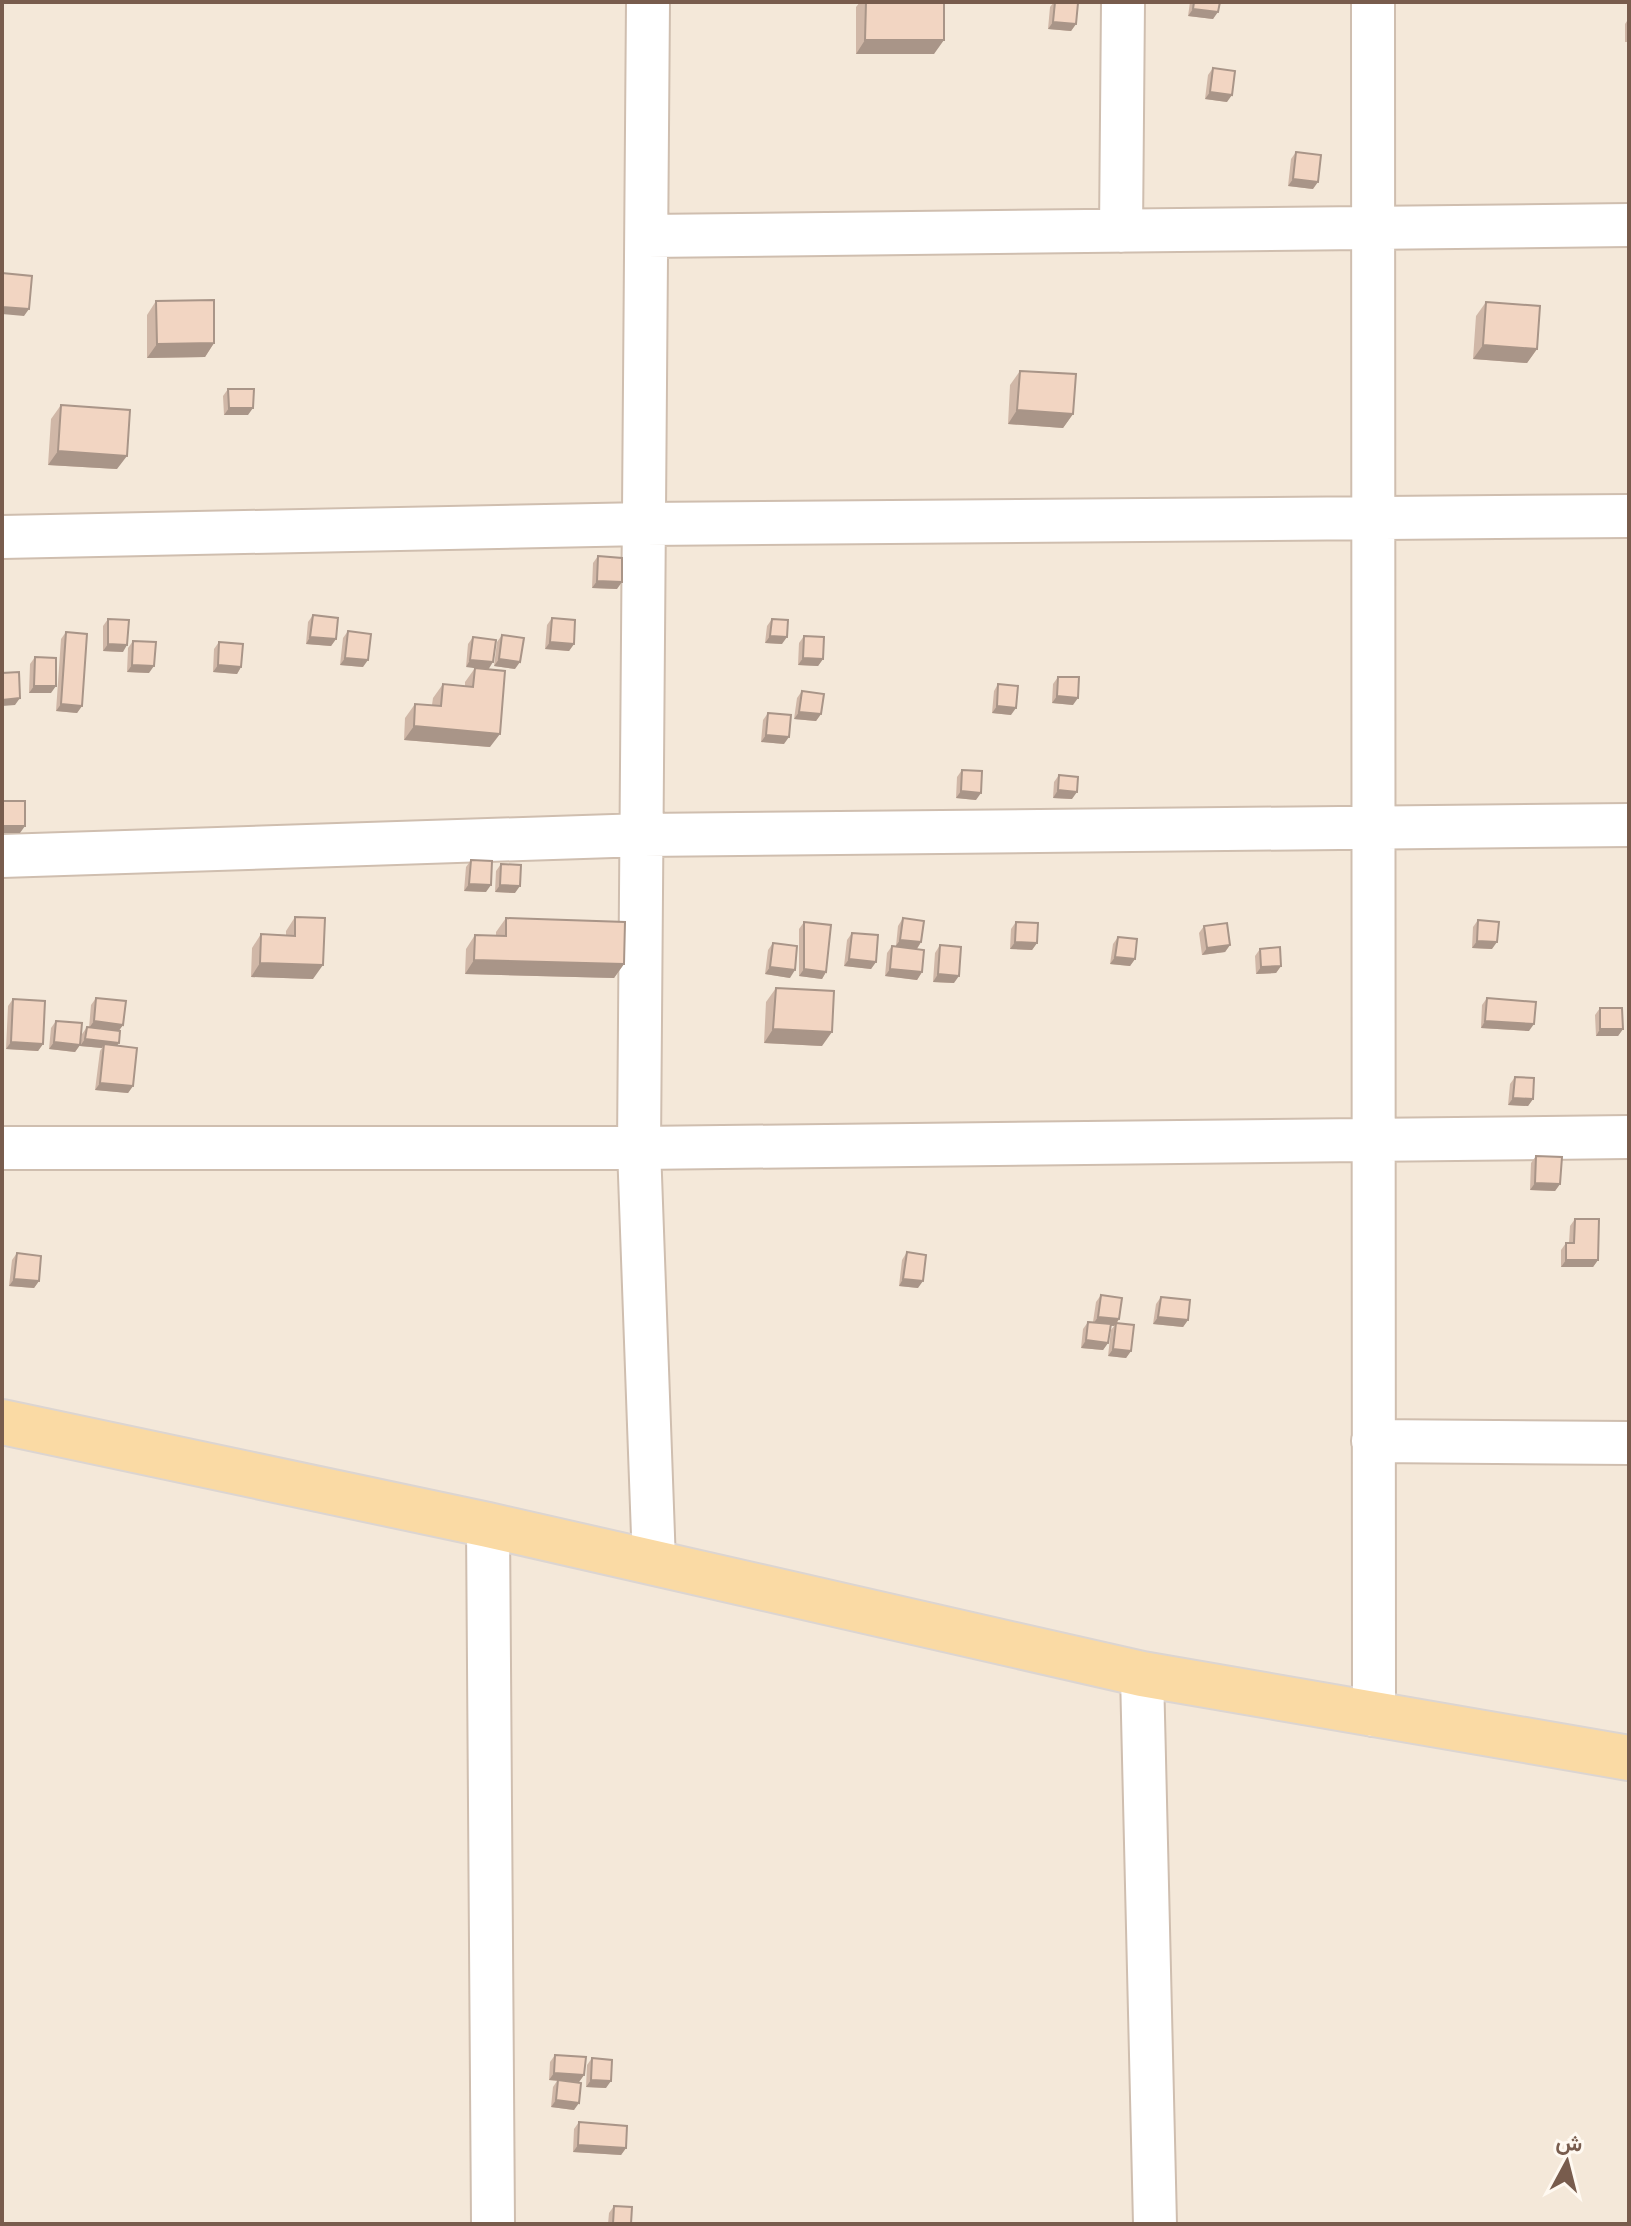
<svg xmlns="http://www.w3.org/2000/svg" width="1631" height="2226" font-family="'Work Sans',Vazirmatn,sans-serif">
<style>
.residential{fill:#f4e8d9}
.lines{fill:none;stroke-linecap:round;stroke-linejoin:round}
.street-casing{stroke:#cfbeaf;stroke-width:46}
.primary-casing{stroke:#dcd5d1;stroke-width:48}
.street{stroke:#fff;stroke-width:42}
.primary{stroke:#fadaa4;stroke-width:44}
.wall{fill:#d0b7a7}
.shaded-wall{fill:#a99588}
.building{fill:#f2d5c2;stroke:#a99588;stroke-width:2}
</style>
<rect width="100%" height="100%" fill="#fdf6ea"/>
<path class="residential" d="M2,2H1629V2224H2Z"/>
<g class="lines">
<g class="street-casing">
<path id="street" d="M648,2L639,1148L654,1563
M1373,2L1374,1715
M1121,231L1123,2
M647,236L1629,225
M2,537L645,524L1629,516
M2,856L643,835L1629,825
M2,1148H639L1629,1137
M1373,1441L1629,1443
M488,1525L493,2224
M1142,1674L1155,2224"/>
</g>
<g class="primary-casing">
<path id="primary" d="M2,1422L488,1525L1142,1674L1629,1758"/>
</g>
<use href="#street" class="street"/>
<use href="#primary" class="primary"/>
</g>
<path class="wall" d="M860,2H944L934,54H856V7Z
M1054,2H1068L1076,24L1071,31L1048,29L1050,7Z
M1190,2H1220L1213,19L1188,16Z
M1629,18V42H1625V24Z
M1213,68L1227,102L1205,99L1208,75Z
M1296,152L1313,189L1288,186L1291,159Z
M156,301L214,343L205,357L147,358V315Z
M1486,302L1537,349L1527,363L1473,359L1476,316Z
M1020,371L1073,414L1063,428L1008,424L1010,385Z
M228,389L248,415H224L223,396Z
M61,405L117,469L48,465L51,419Z
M598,556L617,589L592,588L593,563Z
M313,615L336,639L331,646L306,644L308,622Z
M552,618L574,644L569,651L545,649L547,625Z
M108,619L123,652L103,651V626Z
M772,619L782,644L765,643L767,626Z
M348,631L363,667L340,665L343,638Z
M66,632L82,706L77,713L56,711L61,639Z
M502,635L515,669L494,666L497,642Z
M804,636L823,659L818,666L798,665L799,643Z
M473,637L496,640L466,667L468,644Z
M133,641L149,673L127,672L128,648Z
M219,642L241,667L237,674L213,672L214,649Z
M35,657L51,693H29L30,664Z
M475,668L490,747L404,740L405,718L415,704L432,705L433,698L443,684L465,686V682Z
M1058,677L1073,705L1052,703L1053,684Z
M998,684L1011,715L992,713L994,691Z
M802,691L821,714L816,721L794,719L797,698Z
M768,713L784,744L761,742L763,720Z
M962,770L976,800L956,798L957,777Z
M1059,775L1072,799L1053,798L1054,782Z
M471,860L486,892L464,891L466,867Z
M501,864L515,893L495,892L496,871Z
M295,917L313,979L251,977L252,948L261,934L286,935V931Z
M506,918L624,964L614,978L465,974L466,949L475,935L496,936V932Z
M903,918L921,942L917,949L922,972L917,980L885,976L887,953L892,946H896L898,926Z
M1478,920L1492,949L1472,948L1473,927Z
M804,922L826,972L822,979L799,976V929Z
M1016,922L1037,943L1032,950L1010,949L1011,929Z
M1204,926L1230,945L1225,952L1202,955L1199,933Z
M852,933L876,962L871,969L844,966L847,940Z
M1118,937L1135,959L1130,966L1110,964L1113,944Z
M773,943L790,978L765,974L768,950Z
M940,945L954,983L933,982L935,953Z
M1260,949L1281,966L1276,973L1256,974L1255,956Z
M776,988L822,1046L764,1043L766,1002Z
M96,998L123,1025L118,1031L116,1046L133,1086L128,1093L95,1090L100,1051L102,1048L80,1046L82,1034L87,1027L89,1028L91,1005Z
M1487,998L1529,1031L1481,1028L1482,1005Z
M13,999L43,1044L38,1051L6,1049L8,1006Z
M1600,1008L1623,1029L1618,1036H1596L1595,1015Z
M56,1021L80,1045L75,1052L49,1049L51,1028Z
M1515,1077L1533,1099L1528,1106L1508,1105L1510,1084Z
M1536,1156L1560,1184L1555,1191L1530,1190L1531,1163Z
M1575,1219L1598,1260L1593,1267H1561V1250L1566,1243H1569L1570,1226Z
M907,1252L918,1288L899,1286L902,1260Z
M17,1253L39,1281L34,1288L9,1286L12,1260Z
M1101,1295L1119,1319L1117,1323L1131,1351L1126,1358L1108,1356L1111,1330L1114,1326H1110L1108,1343L1103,1350L1081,1348L1083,1329L1088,1322H1093L1096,1302Z
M1161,1297L1188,1320L1183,1327L1153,1324L1156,1304Z
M555,2055L584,2075L579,2082L574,2110L551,2107L553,2087L557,2081L549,2080L550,2062Z
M592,2058L606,2088L586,2087L587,2065Z
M579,2122L626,2148L621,2155L573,2152L574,2129Z
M614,2206L631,2224H608L609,2213Z"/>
<path class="shaded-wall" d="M1193,9L1218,12L1213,19L1188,16Z
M1053,22L1076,24L1071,31L1048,29Z
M865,40H944L934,54H856Z
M1210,92L1232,95L1227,102L1205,99Z
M1293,179L1318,182L1313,189L1288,186Z
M2,307L29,309L24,316L2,314Z
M214,343L205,357L147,358L157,344Z
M1483,345L1537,349L1527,363L1473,359Z
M229,408H253L248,415H224Z
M1017,410L1073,414L1063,428L1008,424Z
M58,451L127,456L117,469L48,465Z
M597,581L622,582L617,589L592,588Z
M770,636L787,637L782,644L765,643Z
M310,637L336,639L331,646L306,644Z
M550,642L574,644L569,651L545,649Z
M108,644L127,645L123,652L103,651Z
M345,658L368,660L363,667L340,665Z
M803,658L823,659L818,666L798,665Z
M499,659L520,662L515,669L494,666Z
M470,660L493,662L488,670L466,667Z
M132,665L154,666L149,673L127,672Z
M218,665L241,667L237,674L213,672Z
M34,686H56L51,693H29Z
M1057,696L1078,698L1073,705L1052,703Z
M20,698L15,705L2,706V700Z
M61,704L82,706L77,713L56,711Z
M997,706L1016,708L1011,715L992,713Z
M799,712L821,714L816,721L794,719Z
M414,726L500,734L490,747L404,740Z
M766,735L789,737L784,744L761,742Z
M1058,790L1077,792L1072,799L1053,798Z
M961,791L981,793L976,800L956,798Z
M2,826H25L20,833H2Z
M469,884L491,885L486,892L464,891Z
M500,885L520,886L515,893L495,892Z
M900,940L921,942L916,950L895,947Z
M1477,941L1497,942L1492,949L1472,948Z
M1015,942L1037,943L1032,950L1010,949Z
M1230,945L1225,952L1202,955L1207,948Z
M1115,957L1135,959L1130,966L1110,964Z
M849,959L876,962L871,969L844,966Z
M474,960L624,964L614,978L465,974Z
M260,963L323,965L313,979L251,977Z
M1281,966L1276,973L1256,974L1261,967Z
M770,967L795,970L790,978L765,974Z
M804,969L826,972L822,979L799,976Z
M890,969L922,972L917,980L885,976Z
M938,974L959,976L954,983L933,982Z
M94,1021L123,1025L118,1032L89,1028Z
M1485,1021L1534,1024L1529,1031L1481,1028Z
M773,1029L832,1032L822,1046L764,1043Z
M1600,1029H1623L1618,1036H1596Z
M85,1039L119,1043L114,1050L104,1044L102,1048L80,1046Z
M11,1042L43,1044L38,1051L6,1049Z
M54,1042L80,1045L75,1052L49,1049Z
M100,1083L133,1086L128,1093L95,1090Z
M1513,1098L1533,1099L1528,1106L1508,1105Z
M1535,1183L1560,1184L1555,1191L1530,1190Z
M1566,1260H1598L1593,1267H1561Z
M14,1279L39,1281L34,1288L9,1286Z
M903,1279L923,1281L918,1288L899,1286Z
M1098,1317L1119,1319L1114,1326L1093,1324Z
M1158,1317L1188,1320L1183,1327L1153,1324Z
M1086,1340L1108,1343L1103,1350L1081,1348Z
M1113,1349L1131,1351L1126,1358L1108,1356Z
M554,2073L584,2075L579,2082L549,2080Z
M591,2080L611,2081L606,2088L586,2087Z
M556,2100L579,2103L574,2110L551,2107Z
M578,2145L626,2148L621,2155L573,2152Z"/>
<path class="building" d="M866,2H944V40H865Z
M1055,2L1078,3L1076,24L1053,22Z
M1194,2H1220L1218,12L1193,9Z
M1213,68L1235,71L1232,95L1210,92Z
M1296,152L1321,155L1318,182L1293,179Z
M2,273L32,276L29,309L2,307Z
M214,300V343L157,344L156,301Z
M1486,302L1540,306L1537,349L1483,345Z
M1020,371L1076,374L1073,414L1017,410Z
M228,389H254L253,408H229Z
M61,405L130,410L127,456L58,451Z
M598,556L622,558V582L597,581Z
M313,615L338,618L336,639L310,637Z
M552,618L575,620L574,644L550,642Z
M108,619L129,620L127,645L108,644Z
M772,619L788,620L787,637L770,636Z
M348,631L371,634L368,660L345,658Z
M66,632L87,634L82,706L61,704Z
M502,635L524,638L520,662L499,659Z
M804,636L824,637L823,659L803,658Z
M473,637L496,640L493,662L470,660Z
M133,641L156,642L154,666L132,665Z
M219,642L243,644L241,667L218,665Z
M35,657L56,658V686H34Z
M475,668L505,671L500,734L414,726L415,704L441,706L443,684L473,687Z
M19,672L20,698L2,700V673Z
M1058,677H1079L1078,698L1057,696Z
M998,684L1018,686L1016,708L997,706Z
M802,691L824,694L821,714L799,712Z
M768,713L791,715L789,737L766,735Z
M962,770L982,771L981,793L961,791Z
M1059,775L1078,777L1077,792L1058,790Z
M2,801H25V826H2Z
M471,860L492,861L491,885L469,884Z
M501,864L521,865L520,886L500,885Z
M295,917L325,918L323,965L260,963L261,934L295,936Z
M506,918L625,922L624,964L474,960L475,935L506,936Z
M903,918L924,921L921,942L900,940Z
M1478,920L1499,922L1497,942L1477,941Z
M804,922L831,925L826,972L804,969Z
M1016,922L1038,923L1037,943L1015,942Z
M1227,923L1230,945L1207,948L1204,926Z
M852,933L878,935L876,962L849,959Z
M1118,937L1137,939L1135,959L1115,957Z
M773,943L797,946L795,970L770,967Z
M940,945L961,947L959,976L938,974Z
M892,946L924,950L922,972L890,969Z
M1280,947L1281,966L1261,967L1260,949Z
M776,988L834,991L832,1032L773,1029Z
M96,998L126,1001L123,1025L94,1021Z
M1487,998L1536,1002L1534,1024L1485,1021Z
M13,999L45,1001L43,1044L11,1042Z
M1600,1008H1622L1623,1029H1600Z
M56,1021L82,1023L80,1045L54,1042Z
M87,1027L120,1031L119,1043L85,1039Z
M104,1044L137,1048L133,1086L100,1083Z
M1515,1077L1534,1078L1533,1099L1513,1098Z
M1536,1156L1562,1157L1560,1184L1535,1183Z
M1575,1219H1599L1598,1260H1566V1243H1574Z
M907,1252L926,1255L923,1281L903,1279Z
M17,1253L41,1256L39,1281L14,1279Z
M1101,1295L1122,1298L1119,1319L1098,1317Z
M1161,1297L1190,1300L1188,1320L1158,1317Z
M1088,1322L1111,1324L1108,1343L1086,1340Z
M1116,1323L1134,1325L1131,1351L1113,1349Z
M555,2055L586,2057L584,2075L554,2073Z
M592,2058L612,2060L611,2081L591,2080Z
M558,2080L581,2083L579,2103L556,2100Z
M579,2122L627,2126L626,2148L578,2145Z
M614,2206L632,2207L631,2224H613Z"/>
<rect width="1631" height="2226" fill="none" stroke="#785c4d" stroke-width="8"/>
<g transform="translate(1567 2162) rotate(7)" stroke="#fff9f1" stroke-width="6" paint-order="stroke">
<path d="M0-6L14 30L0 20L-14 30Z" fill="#785c4d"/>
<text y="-12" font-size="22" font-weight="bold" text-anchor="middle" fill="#785c4d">ش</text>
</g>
</svg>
